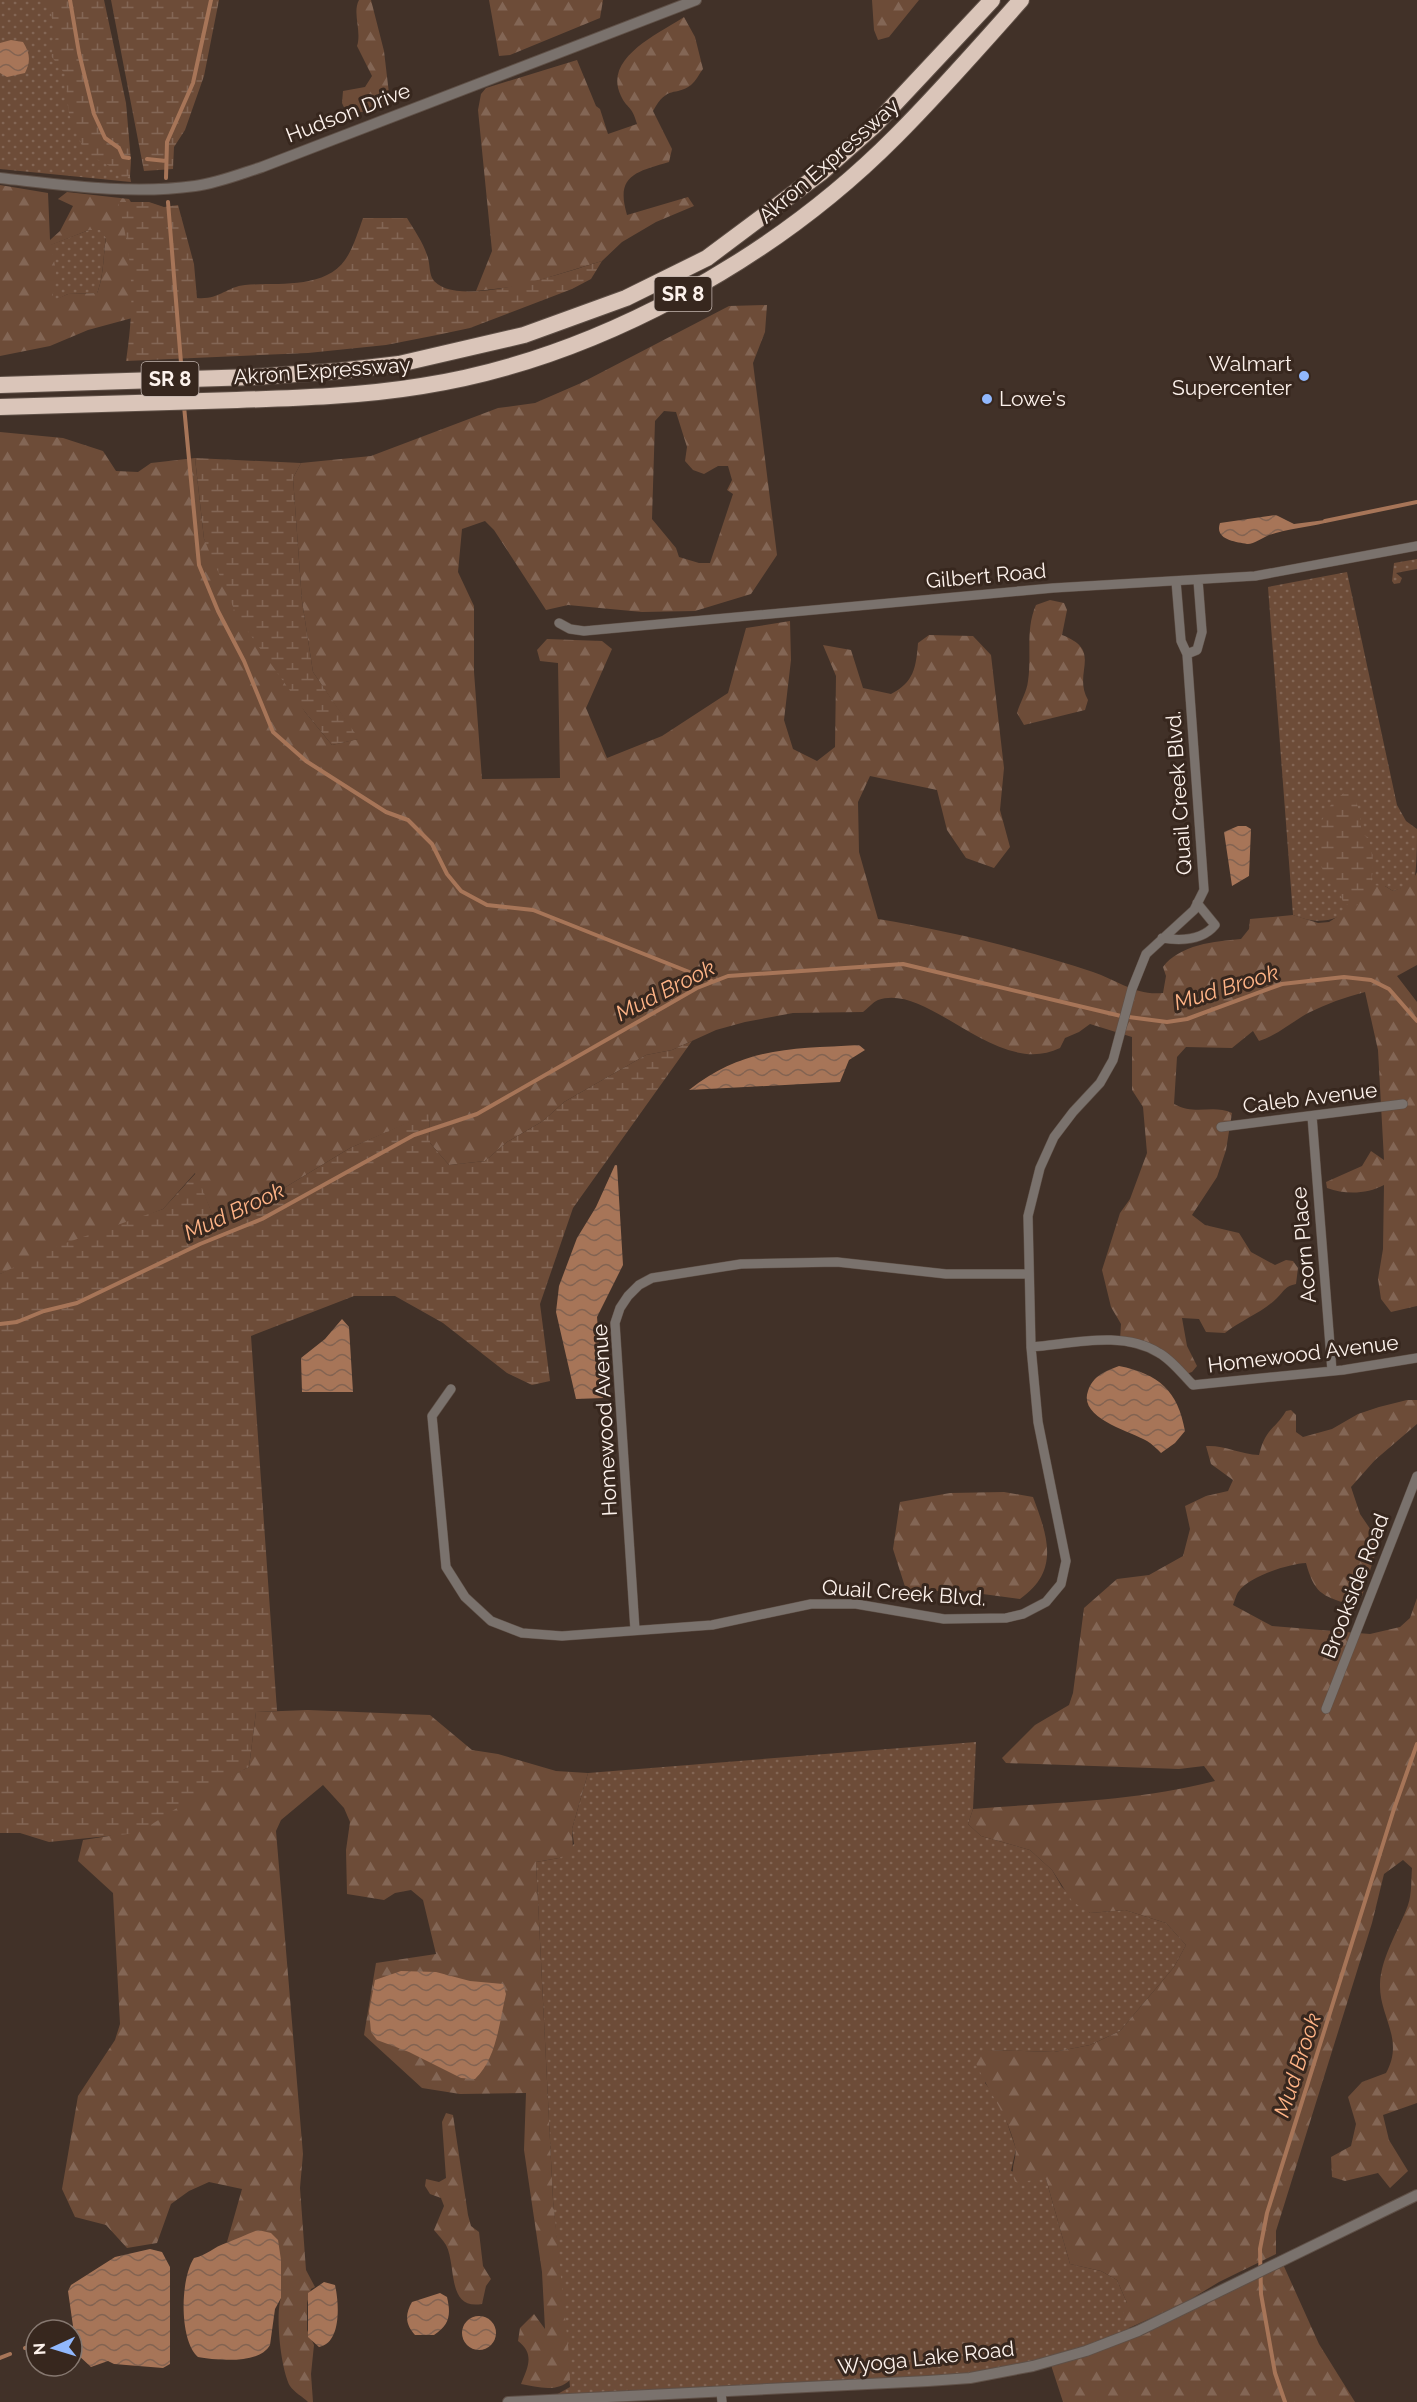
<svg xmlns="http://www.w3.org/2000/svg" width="1417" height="2402" font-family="Raleway,sans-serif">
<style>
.grass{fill:url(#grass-dots)}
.forest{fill:url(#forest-firs);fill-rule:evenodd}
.wetland{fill:url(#wetland-marsh)}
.water{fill:url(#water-waves)}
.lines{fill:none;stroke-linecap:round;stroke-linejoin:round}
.stream{stroke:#a77558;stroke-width:4}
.minor-casing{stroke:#5f5047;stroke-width:10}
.tertiary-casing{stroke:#5f5047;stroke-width:12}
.motorway-casing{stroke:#5f5047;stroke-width:18}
.minor{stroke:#7a726d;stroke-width:9}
.tertiary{stroke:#7a726d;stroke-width:10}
.motorway{stroke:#dac5b9;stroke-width:16}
.poi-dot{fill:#91b8fd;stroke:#37271e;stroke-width:2}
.labels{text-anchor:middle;stroke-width:6;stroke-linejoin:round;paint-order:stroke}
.shield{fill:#37271e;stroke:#c2b5ae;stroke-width:1.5}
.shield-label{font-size:20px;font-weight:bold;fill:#fdf2ec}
.street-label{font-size:21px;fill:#fdf2ec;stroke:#37271e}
.poi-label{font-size:21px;fill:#fdf2ec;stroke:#37271e;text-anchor:end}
.water-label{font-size:22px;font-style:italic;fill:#ffb487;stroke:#37271e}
</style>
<defs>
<pattern id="grass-dots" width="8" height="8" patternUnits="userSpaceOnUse" patternTransform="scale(1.5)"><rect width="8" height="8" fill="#6d4c38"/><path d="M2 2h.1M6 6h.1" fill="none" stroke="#836655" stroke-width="1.8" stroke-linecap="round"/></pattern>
<pattern id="forest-firs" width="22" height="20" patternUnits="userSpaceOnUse" patternTransform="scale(1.5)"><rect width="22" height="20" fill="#6d4c38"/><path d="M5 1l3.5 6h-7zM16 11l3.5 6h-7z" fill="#836655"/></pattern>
<pattern id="wetland-marsh" width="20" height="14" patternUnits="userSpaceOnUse" patternTransform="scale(1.5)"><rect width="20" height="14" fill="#6d4c38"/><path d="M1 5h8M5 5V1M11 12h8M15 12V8" fill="none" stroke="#836655"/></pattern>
<pattern id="water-waves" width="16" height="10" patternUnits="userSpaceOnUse" patternTransform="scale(1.5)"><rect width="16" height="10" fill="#a77558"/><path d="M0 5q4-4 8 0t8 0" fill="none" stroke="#836351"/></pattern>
</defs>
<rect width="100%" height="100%" fill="#413128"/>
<path class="grass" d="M0,0H98L131,182L0,169Z
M100,229L106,237C103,255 104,277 97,293L68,294L52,302L50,245L89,230Z
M1417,559V569L1396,573L1402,578L1400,583L1394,584L1392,581L1394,563Z
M1347,572L1397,805L1406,821L1417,829C1417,844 1417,869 1414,881C1411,887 1399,889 1393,891L1385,886C1351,908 1335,932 1293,915L1268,587Z
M976,1742L973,1809L968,1824L981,1836L1030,1850L1052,1870L1062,1887L1090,1913L1125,1910L1166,1923L1186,1945L1174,1967L1120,2031L1090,2045L1054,2052L989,2050L985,2083L1000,2102L1016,2149L1011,2171L1046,2179L1070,2264L1101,2271L1117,2280L1127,2303L1129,2328L1138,2331L1007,2372L547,2400L570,2387L553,2200L536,1862L559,1858L574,1844L572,1829L588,1773Z"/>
<path class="forest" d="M359,0H371L384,51L390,102L382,109L347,114L342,103L343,91L365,87L372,76L357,46C362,31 352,13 359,0Z
M489,0H603L600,18L510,55L499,56Z
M872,0H919L889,37L878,40L874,30Z
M684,17L695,37L703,69C699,74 696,81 691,85C675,97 668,84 653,111L672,149L669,162C636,172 615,175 627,215L688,197L694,206L656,222L622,242L602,261L520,286L476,291L492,251L478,110L481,94L486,88L577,60L596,106L600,109L608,134L637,124C632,105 627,109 621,96C602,58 660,33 684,17Z
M0,185L48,193L50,240L60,231L73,206L58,199L67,192L129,199L134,207L136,317L88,330L50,346L0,356ZM89,230H100L106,238C103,255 104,277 97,293L68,294L52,301L56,271L51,245Z
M767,305L765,332L753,363L777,555L751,594L695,611L642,612L568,605L546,610L494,530L485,521L462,529L458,572L474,606V672L482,779L560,778L558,663L540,661L537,650L547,639L602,641L612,649L586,708L607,758L662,736L728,693L746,628L790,621L791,660L784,720L793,749L817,761L835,747L836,676L823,645L851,650L863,688L891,694C914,682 916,668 918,643L929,635L973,636L991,655L1004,768L1000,810L1010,847L994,868L966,858L947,830L937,790L870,776L858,802L859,852L878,919C946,930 1028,950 1093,972C1117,980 1136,996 1163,993L1166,976L1163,967C1179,945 1215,941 1241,939L1249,929L1250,919L1293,915L1318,923L1329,922L1360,902L1371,885L1385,886L1393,891C1409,885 1410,886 1417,872V965L1397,976L1417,1002V1306L1391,1312L1381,1299L1378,1279L1383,1249L1384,1185C1367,1194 1346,1195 1327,1188L1326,1182L1362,1166L1371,1151L1384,1160L1378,1050L1365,992C1345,997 1326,1004 1308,1013C1290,1023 1278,1035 1259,1041L1253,1031L1232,1048L1186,1047L1177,1057L1174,1104C1196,1116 1212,1104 1232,1113L1226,1150L1217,1177L1192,1215L1205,1225L1239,1233L1251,1252L1275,1265L1286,1260L1293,1261L1298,1268L1296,1284C1285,1286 1284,1291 1277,1298C1262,1313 1241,1320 1225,1333L1206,1332L1199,1319L1182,1318L1187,1346L1197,1366L1192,1372L1183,1375L1161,1353L1120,1340L1121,1324L1111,1307L1102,1270L1120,1213L1130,1199L1147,1153L1143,1107L1132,1090V1037L1090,1024L1079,1032L1065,1038L1060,1048C996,1079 929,982 878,1000C873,1002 867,1009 863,1012L793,1013L745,1022L716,1030L672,1050L646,1055L564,1102L543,1121L507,1142L485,1161L449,1165L430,1143L429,1114L350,1148L218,1228L195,1173L163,1209L0,1274V432L63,438L103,451L116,471L138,472L151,463L195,458L204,539L305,712L332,745L358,739L313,672L302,601L293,478L301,463L371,456L498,408L535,403L581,383L729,306ZM664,411L676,412L687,447L685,461L693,470L704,474L718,466H728L732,480L727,490L733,494L710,563H699L679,557L676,548L652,519L655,421Z
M1050,600L1064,603L1067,610L1062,635C1104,651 1072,672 1088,700L1085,710L1024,725L1017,713C1020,702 1027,692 1028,681C1032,655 1025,630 1036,605Z
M1407,1400H1417V1424L1375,1460L1351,1487L1360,1514L1379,1542L1362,1596L1349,1604C1321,1596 1314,1592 1306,1563C1288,1564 1250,1576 1239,1591C1236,1594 1235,1601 1233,1605L1272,1626L1370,1634L1400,1627L1410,1618L1417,1598V2103L1383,2115L1389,2140L1408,2171L1390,2188L1378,2173L1345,2181L1332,2177L1331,2157L1351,2146L1356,2124L1348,2097L1362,2082L1386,2073C1405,2039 1379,2017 1380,1984C1381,1957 1399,1930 1408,1905C1412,1894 1411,1880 1412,1868L1403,1860L1384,1874L1372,1923L1276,2231V2254L1219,2282L1186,2302L1129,2328L1122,2317L1127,2303L1117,2280L1101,2271L1070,2264L1046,2179L1015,2182C1009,2166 1018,2159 1015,2146C1006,2111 988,2092 975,2061L989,2050L1054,2052L1090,2045L1120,2031L1174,1967L1186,1945L1166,1923L1125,1910L1090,1913L1072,1901L1052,1870L1030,1850L981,1836L968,1824L973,1809C1055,1802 1134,1802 1215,1781L1204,1766L1179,1769L1006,1763L1002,1758L1035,1725L1069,1705L1073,1693L1084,1608L1117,1579L1149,1575L1183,1556L1190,1529L1185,1506L1206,1496L1228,1491L1233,1480L1211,1464L1206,1446C1224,1445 1240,1454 1259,1455C1266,1427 1274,1431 1286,1411L1291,1410L1296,1415V1432L1303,1437L1332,1429L1358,1414L1379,1407Z
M1004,1492L1033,1497C1048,1537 1060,1571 1020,1599L953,1590L907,1593L893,1549L900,1502L950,1493Z
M308,1710L430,1715L472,1750L498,1754L556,1771L588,1773L572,1829L573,1852L559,1858L536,1862L553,2200L569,2355L570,2380C557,2393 537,2387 521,2384C528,2367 535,2354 518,2341L520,2328L534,2314L545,2329L542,2272L524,2150L526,2093L460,2094L422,2088L364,2035L376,1963L436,1954L423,1900L411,1890L395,1893L384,1900L347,1894L346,1850L350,1822L344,1808L323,1785L281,1820L276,1831L303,2154L300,2188L306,2270L315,2287L311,2289L307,2303V2330L314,2345L311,2374L313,2402H308C303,2397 294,2392 290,2386C281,2370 275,2315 281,2298L246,2235L239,2240L227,2242L242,2189L209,2182L189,2191L171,2204L157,2243L127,2248L106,2225L75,2217L62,2189L78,2096L115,2040L120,2024L113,1893L78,1861L83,1840L109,1836L249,1767L256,1712Z
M446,2113L453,2115L468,2215L471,2226L479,2232L483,2266L491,2279L486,2286L482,2304C446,2310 457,2266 446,2245C443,2240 438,2235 434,2230L444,2206L441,2198L430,2194L425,2186L426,2179L439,2182L446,2178L442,2122Z
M1282,2262L1319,2344L1355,2402H1063L1050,2362L1065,2358Z"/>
<path class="wetland" d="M48,0H104L126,103L131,161L130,176L123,179L108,165L85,153L69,114L65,74L51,56L56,37Z
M111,0H219L204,76L185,130L174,147L173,169L144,171Z
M118,202H149L164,207L178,205L194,264L197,298C219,300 226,287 245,285C275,282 324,290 345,260C353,249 358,232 363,218H407C414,230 423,242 427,255C430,262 429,272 432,278C453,313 571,270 602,261L591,279L572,289L470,328L437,335L386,345L308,353L126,361C135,302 133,259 118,202Z
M195,458L301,463L293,478L302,601L313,672L359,739L332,745L305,712L237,616L204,539Z
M1346,791C1361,798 1360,822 1362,835L1368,837C1377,863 1375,890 1353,909L1348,904L1344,905L1337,884L1324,877L1315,832L1332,803Z
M692,1041L573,1208L540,1304L550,1381L532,1385L507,1373L443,1323L395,1296H354L251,1336L277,1711L256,1712L249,1767L200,1793L146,1828L128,1834L49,1842L20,1833H0V1274L60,1245L163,1209L196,1173L218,1228L350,1148L429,1113L430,1143L449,1165L485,1161L507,1142L543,1121L564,1102L646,1055L672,1050Z"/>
<path class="water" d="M11,40L23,42C30,53 31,61 25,73L7,77L0,73V43Z
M1276,515L1294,524L1325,520V523C1307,527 1287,529 1269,535C1264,537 1252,545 1247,544C1236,542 1214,540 1220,523Z
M1238,826H1246L1251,829L1249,876L1232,886L1224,832Z
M859,1045L865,1050L849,1060L840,1082L689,1090C745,1046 792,1049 859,1045Z
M615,1165H617L623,1265L597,1317L603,1398L576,1399L556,1312L559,1286L577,1238L596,1207Z
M342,1319L349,1327L353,1392H302L301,1358L325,1339Z
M1119,1366C1159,1374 1178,1391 1185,1431L1175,1443L1161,1453C1157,1449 1152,1444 1147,1441C1130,1431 1078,1418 1088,1391C1093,1376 1105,1371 1119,1366Z
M401,1971L436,1972L470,1981L503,1984L506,1994C499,2023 497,2058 475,2079L461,2078L409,2052L377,2040L371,2032L369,2011L375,1980Z
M258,2230L271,2233L278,2240L281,2260V2298L275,2309L270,2345C259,2365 216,2360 198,2357C179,2341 180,2279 194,2258C207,2255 214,2247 226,2243C237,2239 247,2234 258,2230Z
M150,2249L162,2252L170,2267V2364L163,2368L114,2364L108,2361L91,2367L77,2354L68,2291L71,2285L115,2257Z
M324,2282L335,2285C339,2302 342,2343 319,2347L308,2337V2293Z
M440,2293L447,2297C451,2314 450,2325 434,2335H415C405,2324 405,2314 412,2302Z
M462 2333a17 17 0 1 1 34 0a17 17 0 1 1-34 0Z"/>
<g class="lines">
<path class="stream" d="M70,0L79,53L94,114L105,138L119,148L123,157L129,158
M147,159L166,161
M166,178L167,142L193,83L211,0
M168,202L182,375
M184,406L199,565L218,611L244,661L273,732L306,761L386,812L408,820L432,844L447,874L461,891L487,905L533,910L712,981
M1325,521L1417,502
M0,1324L17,1322L44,1311L77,1303L200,1244L262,1219L414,1135L477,1114L697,988L728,976L903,964L1121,1016L1167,1022L1187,1019L1282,984L1344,977L1371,980L1389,989L1417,1021
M25,2348L36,2345
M0,2358L10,2354
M1285,2402L1275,2373L1261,2294L1260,2249L1267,2213L1394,1809L1417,1744"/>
<g class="minor-casing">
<path id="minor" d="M559,623L570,629L584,631L1053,588L1255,576L1417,546
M1187,654L1197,650L1202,632L1198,580
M1162,938C1181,941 1202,941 1215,925L1197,903
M1312,1116L1332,1371
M1221,1127L1403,1104
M1031,1347C1072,1344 1122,1330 1159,1353C1172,1360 1183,1375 1193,1385L1343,1370L1417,1358
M451,1389L432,1416L446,1567L465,1597L491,1621L522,1633L562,1636L712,1625L811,1604H856L944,1619L1006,1618L1023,1614L1046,1602L1061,1584L1066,1561L1038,1422L1031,1347L1028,1216L1040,1168L1054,1137L1073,1112L1100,1083L1113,1060L1132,989L1146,954L1194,910L1204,890L1187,654L1181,641L1176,581
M635,1630L615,1323L620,1308L628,1296L639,1285L652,1278L741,1264L837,1262L946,1274H1029
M1326,1709L1417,1476
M721,2392L722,2402"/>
</g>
<g class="tertiary-casing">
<path id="tertiary" d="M0,178C64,185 130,195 195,186C218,183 240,174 262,167L696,0
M508,2402L928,2381L970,2378L1033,2366L1086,2351L1138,2331L1417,2195"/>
</g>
<g class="motorway-casing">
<path id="motorway" d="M0,385L253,377L339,371L399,364L524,335L626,298L707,258L822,172L874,126L992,0
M0,407C79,404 158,402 237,400C299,398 361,396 422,386C594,359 773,260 896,136C939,93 980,46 1021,0"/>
</g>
<use href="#minor" class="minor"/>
<use href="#tertiary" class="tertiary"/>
<use href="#motorway" class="motorway"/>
</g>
<g class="poi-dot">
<circle cx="1304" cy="376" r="6"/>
<circle cx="987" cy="399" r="6"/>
</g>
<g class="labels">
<g class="shield">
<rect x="654.5" y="277" width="57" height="34" rx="4.5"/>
<rect x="141.5" y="362" width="57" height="34" rx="4.5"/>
</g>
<g class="shield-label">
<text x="683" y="301">SR 8</text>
<text x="170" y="386">SR 8</text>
</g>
<g class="street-label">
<text transform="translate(348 113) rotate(-21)" y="7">Hudson Drive</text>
<text transform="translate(829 161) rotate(-41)" y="7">Akron Expressway</text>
<text transform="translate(322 371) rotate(-4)" y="7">Akron Expressway</text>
<text transform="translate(986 576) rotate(-5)" y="7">Gilbert Road</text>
<text transform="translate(1179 793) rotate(-94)" y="7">Quail Creek Blvd.</text>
<text transform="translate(1310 1098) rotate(-7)" y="7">Caleb Avenue</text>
<text transform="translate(1304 1245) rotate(-95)" y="7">Acorn Place</text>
<text transform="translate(1303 1354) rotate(-7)" y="7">Homewood Avenue</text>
<text transform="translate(605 1420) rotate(-93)" y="7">Homewood Avenue</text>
<text transform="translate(1355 1586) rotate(-69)" y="7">Brookside Road</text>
<text transform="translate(904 1593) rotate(4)" y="7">Quail Creek Blvd.</text>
<text transform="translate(926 2358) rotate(-6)" y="7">Wyoga Lake Road</text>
</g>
<g class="poi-label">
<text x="1292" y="371">Walmart<tspan x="1292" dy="24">Supercenter</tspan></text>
<text x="999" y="406" text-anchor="start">Lowe's</text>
</g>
<g class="water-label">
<text transform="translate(1226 987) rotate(-17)" y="8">Mud Brook</text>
<text transform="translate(665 990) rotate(-27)" y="8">Mud Brook</text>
<text transform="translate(234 1211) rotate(-25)" y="8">Mud Brook</text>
<text transform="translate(1297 2065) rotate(-72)" y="8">Mud Brook</text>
</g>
</g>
<g transform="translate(54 2348) rotate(266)"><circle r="28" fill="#37271e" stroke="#867870" stroke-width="1.5"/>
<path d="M0-4.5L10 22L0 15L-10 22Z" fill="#91b8fd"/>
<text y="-9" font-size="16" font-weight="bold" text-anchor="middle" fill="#fdf2ec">N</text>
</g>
</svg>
